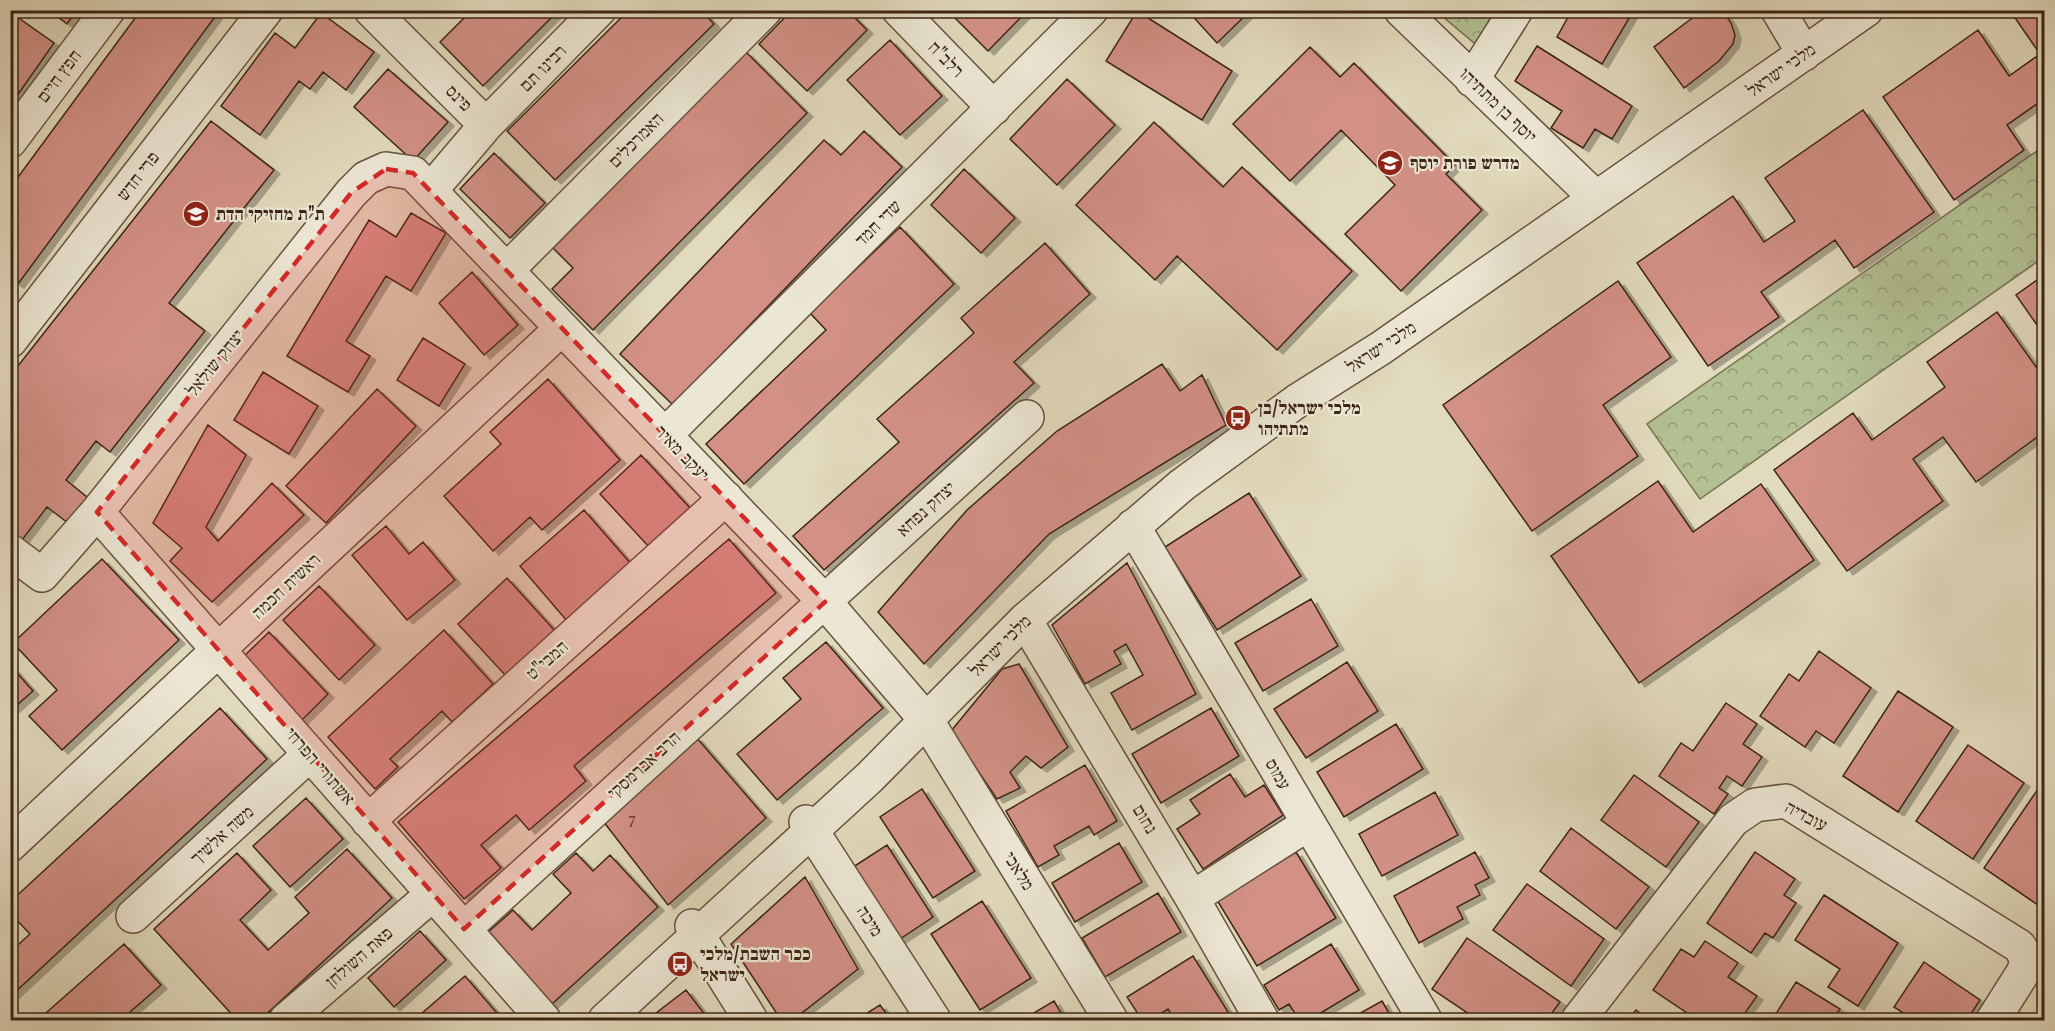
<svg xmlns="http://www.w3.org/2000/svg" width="2055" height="1031" font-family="'Libre Caslon Text','Frank Ruhl Libre',serif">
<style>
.park{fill:url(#park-crowns);stroke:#777254;stroke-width:1.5}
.building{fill:#d39186;stroke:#3c2516;stroke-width:1.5;filter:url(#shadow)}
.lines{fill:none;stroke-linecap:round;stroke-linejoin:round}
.minor-casing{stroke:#665240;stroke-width:36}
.minor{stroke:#ece7d4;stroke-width:33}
.marked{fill:#d62828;fill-opacity:0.2;stroke:#d62828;stroke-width:4.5;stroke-dasharray:12 8;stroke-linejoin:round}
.labels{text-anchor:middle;stroke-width:4.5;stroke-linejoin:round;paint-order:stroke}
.number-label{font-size:15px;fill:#624032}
.street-label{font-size:18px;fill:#3c2516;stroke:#ece7d4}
.poi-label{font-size:18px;font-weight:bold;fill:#3c2516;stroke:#ece7d4;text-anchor:start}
</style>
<defs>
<pattern id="park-crowns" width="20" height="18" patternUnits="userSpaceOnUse" patternTransform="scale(1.5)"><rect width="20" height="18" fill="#b2c092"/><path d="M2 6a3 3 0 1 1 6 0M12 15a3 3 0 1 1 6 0" fill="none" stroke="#929c76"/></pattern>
<filter id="shadow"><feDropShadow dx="6" dy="4" stdDeviation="0" flood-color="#0004"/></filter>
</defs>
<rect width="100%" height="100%" fill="#e2dabd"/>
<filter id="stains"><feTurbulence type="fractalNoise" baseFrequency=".00333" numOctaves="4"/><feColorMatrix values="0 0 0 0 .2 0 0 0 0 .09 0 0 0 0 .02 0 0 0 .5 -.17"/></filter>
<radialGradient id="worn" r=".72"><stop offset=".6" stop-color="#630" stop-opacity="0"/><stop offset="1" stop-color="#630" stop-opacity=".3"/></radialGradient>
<path class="park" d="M1436,11H1501L1479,47Z
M2044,146V257L1700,499L1647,424Z"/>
<path class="building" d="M49,10H77L67,24Z
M141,10H220L18,284L10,279V188Z
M472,10H559L483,86L440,42Z
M629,10H701L714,24L555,180L507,131Z
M792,10H847L867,30L807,91L759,44Z
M955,10H1028L988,51L951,14Z
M1187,10H1251L1217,43Z
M1572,10H1634L1602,64L1557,37Z
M1703,10H1722L1731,23L1735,35L1733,44L1719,61L1684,88L1654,47Z
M2012,10H2044V99L2007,125L2024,150L1954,200L1883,97L1978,30L2009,76L2040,54L2011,12Z
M1137,11L1232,71L1202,120L1106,61Z
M10,12L54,43L12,103L10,101Z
M321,13L374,52L346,90L323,72L310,89L299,81L260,135L221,106L275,33L295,48Z
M890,40L942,96L900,135L847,80Z
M1537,46L1632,106L1612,139L1595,129L1583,148L1551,128L1562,111L1515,81Z
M1310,47L1340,77L1354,63L1455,165L1446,174L1482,210L1401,291L1345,234L1395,185L1341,130L1290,181L1233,124Z
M746,52L807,113L593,330L552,289L573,268L553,248Z
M388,69L448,122L413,161L354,107Z
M1067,79L1115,125L1057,185L1010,139Z
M1863,110L1934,212L1854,268L1835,240L1761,292L1779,317L1708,366L1637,263L1733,196L1764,242L1795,221L1765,178Z
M211,121L274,170L169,303L205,331L110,452L96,441L66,480L88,498L68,523L47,507L22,540L10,531V376Z
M1154,122L1223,187L1242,167L1352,271L1277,350L1177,256L1155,280L1076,205Z
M864,131L902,167L673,405L620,354L824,140L841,155Z
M494,153L545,203L510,238L460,189Z
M964,169L1015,218L981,253L931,205Z
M411,213L446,233L411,291L386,276L346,341L370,356L348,392L287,356L369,220L396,237Z
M900,227L954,284L744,484L706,444L826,330L810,313Z
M1045,243L1090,294L1014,362L1034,383L824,570L793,536L899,442L877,419L974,333L961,318Z
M472,272L518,325L484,355L439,303Z
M2044,275V335L2016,295Z
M1618,281L1671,357L1603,405L1638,456L1532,531L1443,405Z
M1997,312L2044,378V432L1976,482L1943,437L1913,459L1943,501L1847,571L1774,470L1853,413L1872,440L1945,387L1927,362Z
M423,338L465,364L439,406L397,380Z
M1162,364L1180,391L1202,375L1226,425L1049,534L924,664L878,612L967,510L1057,431Z
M263,372L318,406L289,454L234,420Z
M548,379L620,460L542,530L530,517L493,551L444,496L501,444L490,432Z
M377,389L416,426L326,523L286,486Z
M208,425L246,455L206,527L218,541L272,483L304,515L212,602L170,561L182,548L153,523Z
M641,455L691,509L650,548L600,494Z
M1658,481L1693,532L1761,484L1814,560L1639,683L1551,556Z
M1249,493L1301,576L1217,630L1165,547Z
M584,510L632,565L567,621L520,566Z
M386,526L409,554L423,542L455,580L407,620L352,555Z
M729,539L776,593L574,766L586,781L529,830L516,815L481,845L501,868L464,899L398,822Z
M102,559L179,640L62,750L29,716L57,690L13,643Z
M1127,563L1196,694L1132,730L1111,693L1143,675L1126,644L1114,651L1121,664L1085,684L1052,625Z
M507,578L556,632L507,677L458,624Z
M319,586L375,645L339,680L283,620Z
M1311,599L1338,646L1263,691L1235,643Z
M444,630L493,684L452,722L442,711L390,759L398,767L375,789L328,737Z
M269,632L328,694L300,722L240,660Z
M826,642L883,708L777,800L737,754L801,699L783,678Z
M1819,651L1871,688L1834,743L1816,731L1805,747L1760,716L1789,674L1799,681Z
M1347,662L1378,711L1306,758L1274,709Z
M1019,664L1068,747L1041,768L1026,756L1010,772L1020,788L997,799L951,731L1002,669Z
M10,665L33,691L10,711Z
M1898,691L1953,727L1898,812L1843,776Z
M1726,703L1757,724L1743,744L1762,757L1742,786L1727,776L1719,788L1728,794L1714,814L1659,776L1681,743L1693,751Z
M220,708L267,759L12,995L10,952L30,934L10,913V902Z
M1211,708L1239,756L1161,803L1132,754Z
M1396,724L1423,769L1344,817L1317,772Z
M696,737L766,818L668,905L603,821Z
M1968,745L2024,783L1973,859L1916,821Z
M1085,765L1117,821L1094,835L1089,826L1054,846L1059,855L1038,867L1006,811Z
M1230,774L1245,797L1264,785L1283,815L1203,869L1177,829L1200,814L1190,800Z
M1634,775L1699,822L1666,867L1601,820Z
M922,789L975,871L933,898L880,817Z
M2038,789L2044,794V894L2038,905L1984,868Z
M1435,792L1458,835L1382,876L1359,834Z
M306,798L343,839L290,887L253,846Z
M1571,828L1649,887L1616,929L1540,871Z
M1119,843L1142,882L1075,922L1052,883Z
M887,845L933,917L897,941L850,869Z
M347,849L392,898L260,1020H237L154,929L237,853L271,890L240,920L268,950L309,913L295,897Z
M1296,852L1336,918L1257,966L1217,900Z
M1475,852L1489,878L1475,885L1480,895L1457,907L1463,919L1419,943L1394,896Z
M1755,852L1795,879L1784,895L1796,903L1773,938L1765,933L1751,953L1707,923Z
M576,853L593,871L610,855L658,907L552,1004L487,933L513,910L532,930L571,893L553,874Z
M805,877L858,969L793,1020H781L731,944Z
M1527,884L1604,939L1571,986L1493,930Z
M1158,893L1181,932L1105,977L1082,938Z
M1824,895L1898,943L1858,1006L1828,987L1840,969L1795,940Z
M982,901L1031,978L980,1010L931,934Z
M420,931L446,960L394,1007L368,978Z
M1467,938L1560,1002L1547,1020H1478L1432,989Z
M1705,941L1738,963L1728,977L1757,996L1740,1020H1682L1687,1013L1653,990L1681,949L1694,957Z
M124,944L161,985L121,1020H38Z
M1331,944L1359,990L1309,1020H1299L1289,1004L1279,1010L1264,985Z
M1193,956L1233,1020H1175L1168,1009L1150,1020H1142L1127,997Z
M1924,962L1980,1000L1967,1020H1914L1894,1007Z
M465,976L503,1020H414Z
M1796,982L1840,1009L1833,1020H1772Z
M686,990L709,1020H647Z
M1054,1001L1065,1020H1022Z
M1382,1001L1393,1020H1348Z
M880,1005L891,1020H856Z
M1636,1010L1650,1020H1628Z"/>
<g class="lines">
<g class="minor-casing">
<path id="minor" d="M371,10L486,125L430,191
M899,10L994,108
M1401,10L1596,198
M1778,10L1804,54
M1472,80L1516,10
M486,125L599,10
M10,141L108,10
M507,270L765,10
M10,341L266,10
M665,435L1091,10
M97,512L544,1020
M1133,526L1425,1020
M10,551L42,575L97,512L351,193L366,178L386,169L413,173L825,602L927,721L1111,1020
M1025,620L1192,898L1262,1020
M368,821L726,498
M806,822L934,1020
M10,845L562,328
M1192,898L1308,824
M133,916L310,754
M692,926L751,1020
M464,929L1027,417
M286,1020L433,894
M605,1020L870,777L1025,620L1182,485L1297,401L1381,348L1866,10
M1578,1020L1733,820L1755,805L1786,801L2019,946L2027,958L2024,971L1993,1020"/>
</g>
<use href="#minor" class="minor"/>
</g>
<path class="marked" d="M386,169L413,173L825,602L464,929L97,512L351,193Z"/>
<defs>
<g id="school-disc" transform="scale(1.35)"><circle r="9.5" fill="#8f2418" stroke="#ece7d4"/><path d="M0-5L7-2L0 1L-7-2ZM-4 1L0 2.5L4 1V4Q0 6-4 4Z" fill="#fff"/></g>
<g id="bus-disc" transform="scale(1.35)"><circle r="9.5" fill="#8f2418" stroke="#ece7d4"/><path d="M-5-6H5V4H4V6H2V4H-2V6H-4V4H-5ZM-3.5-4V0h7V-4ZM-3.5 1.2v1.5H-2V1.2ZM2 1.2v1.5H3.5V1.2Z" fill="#fff"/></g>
</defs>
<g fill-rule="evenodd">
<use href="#school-disc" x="1390" y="163"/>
<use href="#school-disc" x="196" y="214"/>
<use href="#bus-disc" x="1238" y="418"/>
<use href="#bus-disc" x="680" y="964"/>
</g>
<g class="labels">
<g class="number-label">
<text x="632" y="827">7</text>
</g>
<g class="street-label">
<text transform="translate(946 59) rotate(46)" y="6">רלב"ח</text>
<text transform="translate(543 68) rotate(-45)" y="6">רבינו תם</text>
<text transform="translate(1781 70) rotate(-35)" y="6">מלכי ישראל</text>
<text transform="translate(59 76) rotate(-53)" y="6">חפץ חיים</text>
<text transform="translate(459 98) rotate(45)" y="6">פינס</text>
<text transform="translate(1498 105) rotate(44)" y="6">יוסף בן מתתיהו</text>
<text transform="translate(636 140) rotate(-45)" y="6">האמרכלים</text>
<text transform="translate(138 176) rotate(-52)" y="6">פרי חדש</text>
<text transform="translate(878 223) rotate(-45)" y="6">שדי חמד</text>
<text transform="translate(1381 347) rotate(-33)" y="6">מלכי ישראל</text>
<text transform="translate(215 363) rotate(-51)" y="6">יצחק שולאל</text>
<text transform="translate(682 453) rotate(46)" y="6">יעקב מאיר</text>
<text transform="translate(926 509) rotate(-42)" y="6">יצחק נפחא</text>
<text transform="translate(286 586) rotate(-43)" y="6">ראשית חכמה</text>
<text transform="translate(1000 646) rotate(-45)" y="6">מלכי ישראל</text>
<text transform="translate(547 660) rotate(-42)" y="6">המבי"ט</text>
<text transform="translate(644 765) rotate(-42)" y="6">הרב אברמסקי</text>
<text transform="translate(320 766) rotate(49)" y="6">אשתורי הפרחי</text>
<text transform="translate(1278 774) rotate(60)" y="6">עמוס</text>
<text transform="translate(1806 816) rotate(28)" y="6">עובדיה</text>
<text transform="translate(1145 819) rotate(59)" y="6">נחום</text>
<text transform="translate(222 835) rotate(-42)" y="6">משה אלשיך</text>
<text transform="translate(1019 871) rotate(58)" y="6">מלאכי</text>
<text transform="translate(870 921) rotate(57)" y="6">מיכה</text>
<text transform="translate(359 957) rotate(-41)" y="6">פאת השולחן</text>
</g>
<g class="poi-label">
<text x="1410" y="169">מדרש פורת יוסף</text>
<text x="216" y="220">ת"ת מחזיקי הדת</text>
<text x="1258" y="414">מלכי ישראל/בן<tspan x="1258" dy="21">מתתיהו</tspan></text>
<text x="700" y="960">ככר השבת/מלכי<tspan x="700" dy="21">ישראל</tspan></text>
</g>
</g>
<rect width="2055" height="1031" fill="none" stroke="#e2dabd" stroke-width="36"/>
<rect x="12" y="12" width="2031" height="1007" fill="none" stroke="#3c2516" stroke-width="3"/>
<rect x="18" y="18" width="2019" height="995" fill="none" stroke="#3c2516" stroke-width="1.5"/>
<rect width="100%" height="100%" filter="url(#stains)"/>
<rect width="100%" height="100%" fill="url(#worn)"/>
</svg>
